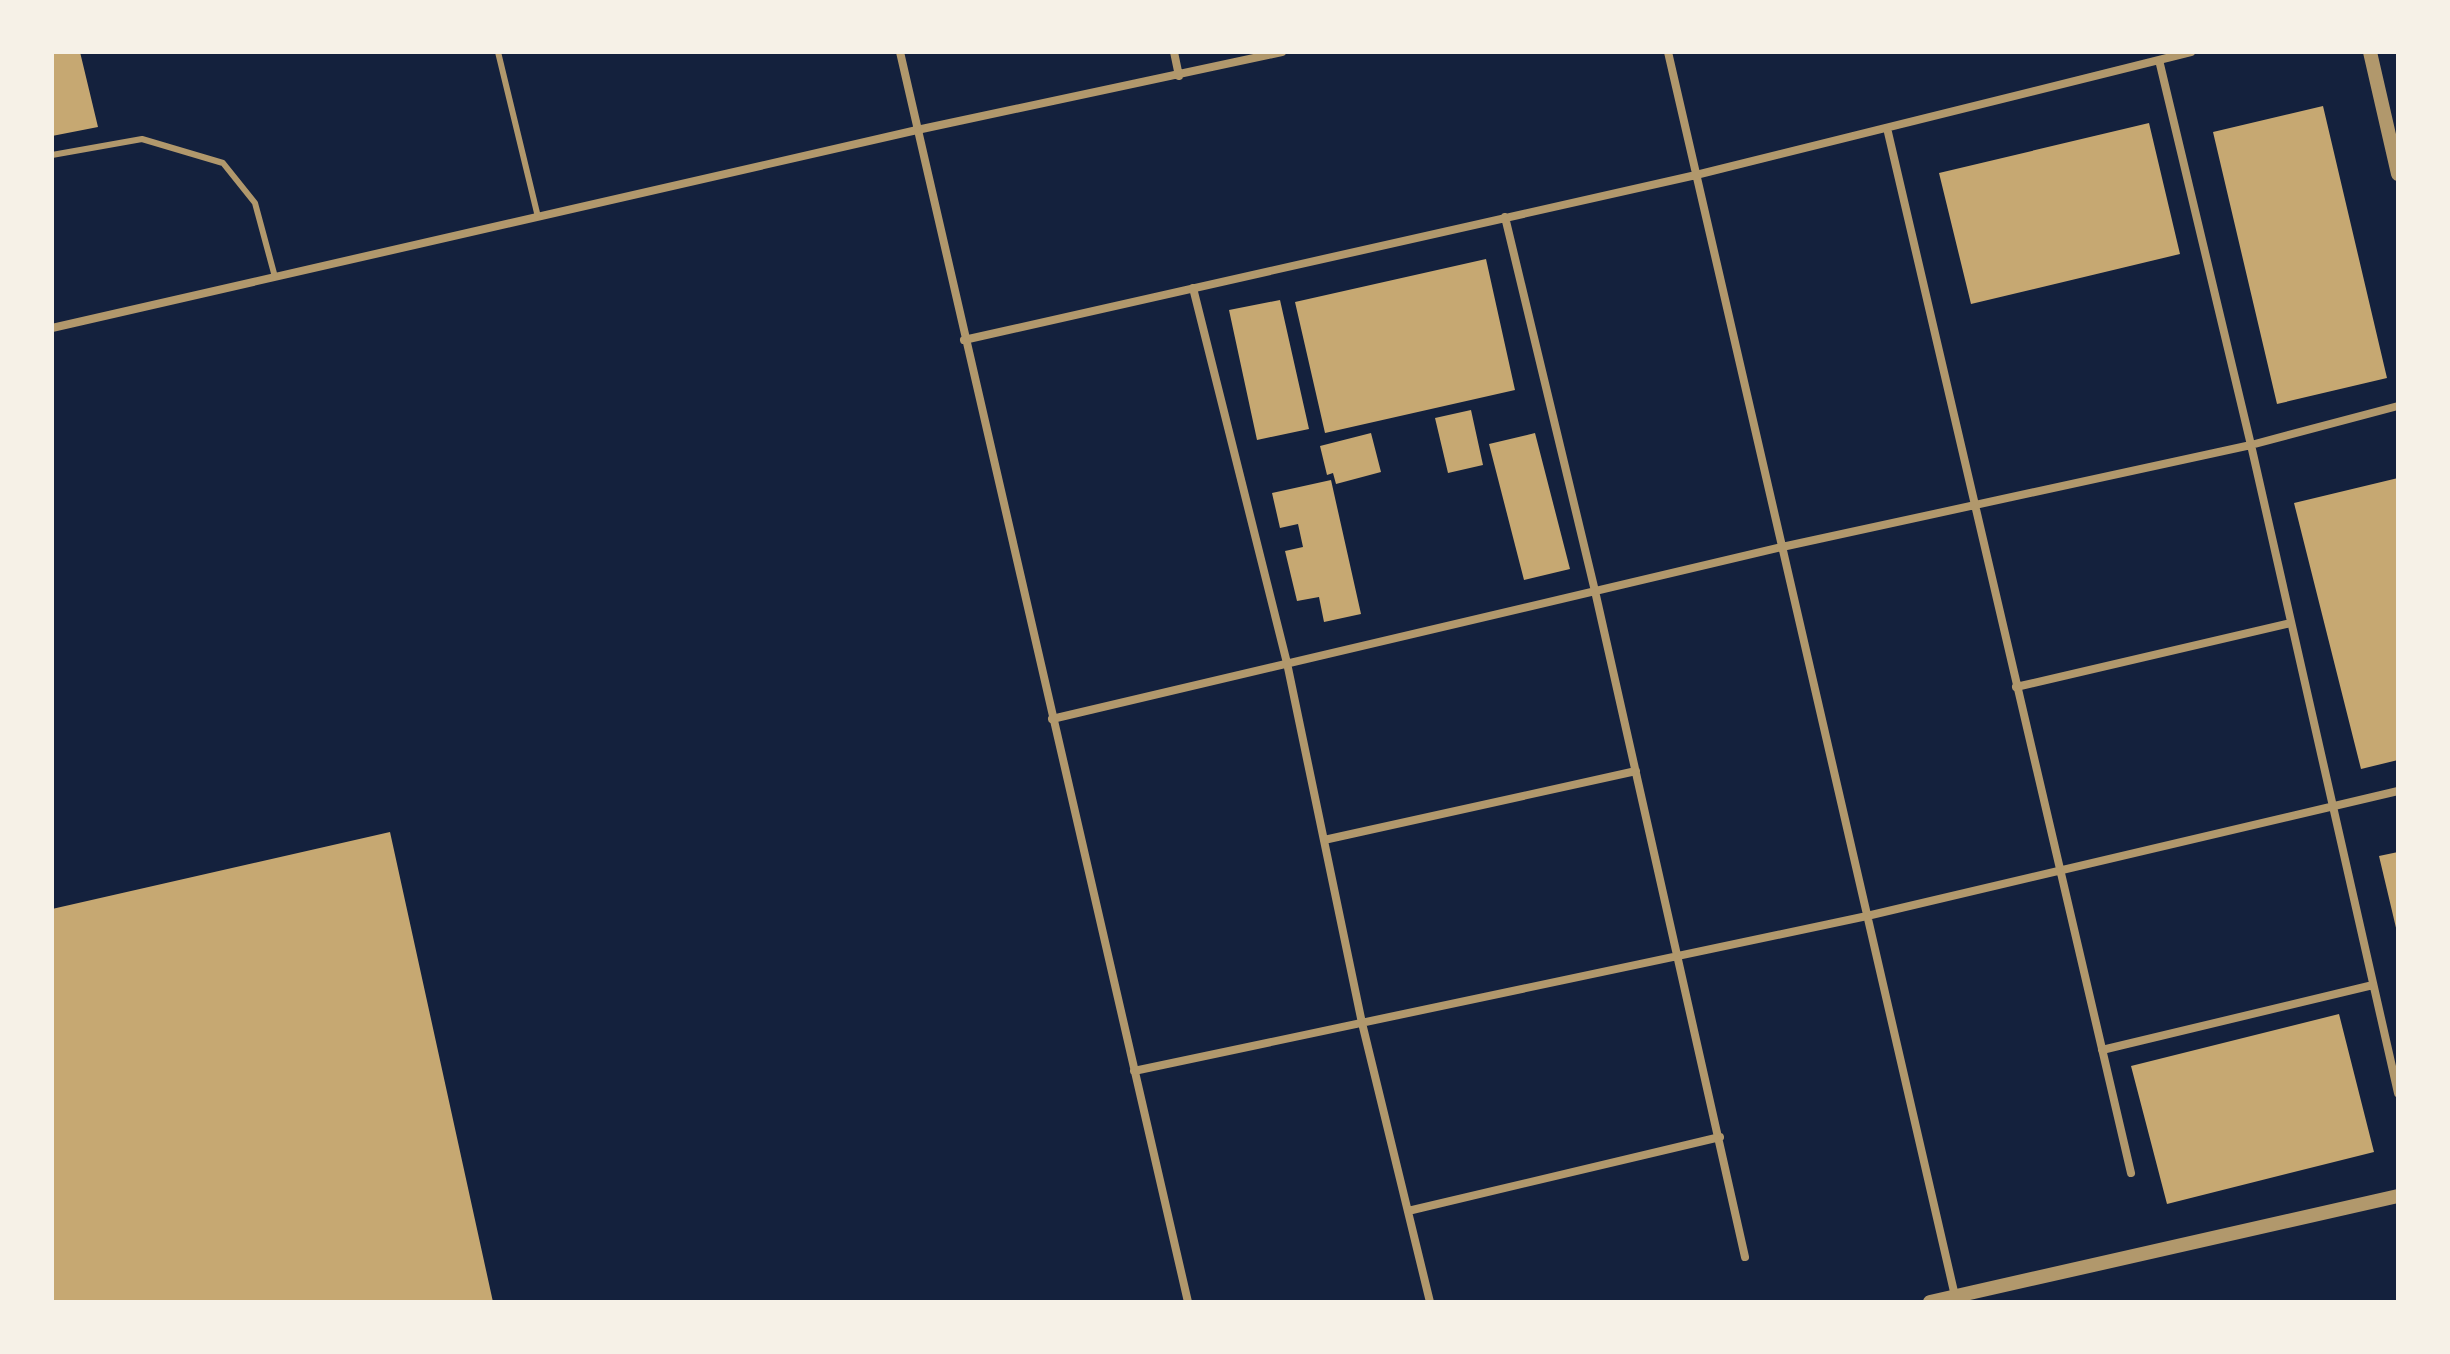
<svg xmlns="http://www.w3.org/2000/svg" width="2450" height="1354" font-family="Spectral,serif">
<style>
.building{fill:#c6a872}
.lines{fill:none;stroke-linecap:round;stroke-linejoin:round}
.service{stroke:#b1986c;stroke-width:6}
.minor{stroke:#b1986c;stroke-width:8}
.tertiary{stroke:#b1986c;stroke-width:14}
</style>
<rect width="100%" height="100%" fill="#14213d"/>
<path class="building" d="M52,52H80L98,127L52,136Z
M2323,106L2387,378L2277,404L2213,132Z
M2149,123L2180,254L1971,304L1939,173Z
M1486,259L1515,390L1325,433L1295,302Z
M1280,300L1309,429L1257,440L1229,310Z
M1471,410L1483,465L1448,473L1435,418Z
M1371,433L1381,472L1336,484L1333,473L1327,475L1320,446Z
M1535,433L1570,569L1524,580L1489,444Z
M2398,478V760L2361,769L2294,503Z
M1331,480L1361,614L1324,622L1319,597L1297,601L1285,551L1303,547L1298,524L1280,528L1272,493Z
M390,832L493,1302H52V909Z
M2398,852V932H2397L2379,856Z
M2339,1014L2374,1152L2167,1204L2131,1066Z"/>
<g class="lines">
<path class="service" d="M498,52L538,217
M52,155L142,139L223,163L255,203L275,277"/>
<path class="minor" d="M900,52L1188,1302
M1174,52L1179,76
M1668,52L1955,1296
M2159,60L2251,445L2398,1093
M1887,128L2131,1173
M1505,217L1595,591L1745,1257
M1193,288L1287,663L1362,1023L1430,1302
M52,328L917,130L1282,52
M964,340L1696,175L2191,52
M2016,687L2291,623
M1052,719L1782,547L2251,445L2398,406
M1324,840L1636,771
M2102,1050L2373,985
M1134,1071L1867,916L2398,791
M1408,1211L1720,1137"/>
<path class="tertiary" d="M2370,52L2398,174
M1930,1302L2398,1196"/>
</g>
<rect width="2450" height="1354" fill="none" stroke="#f6f1e7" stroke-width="108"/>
</svg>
